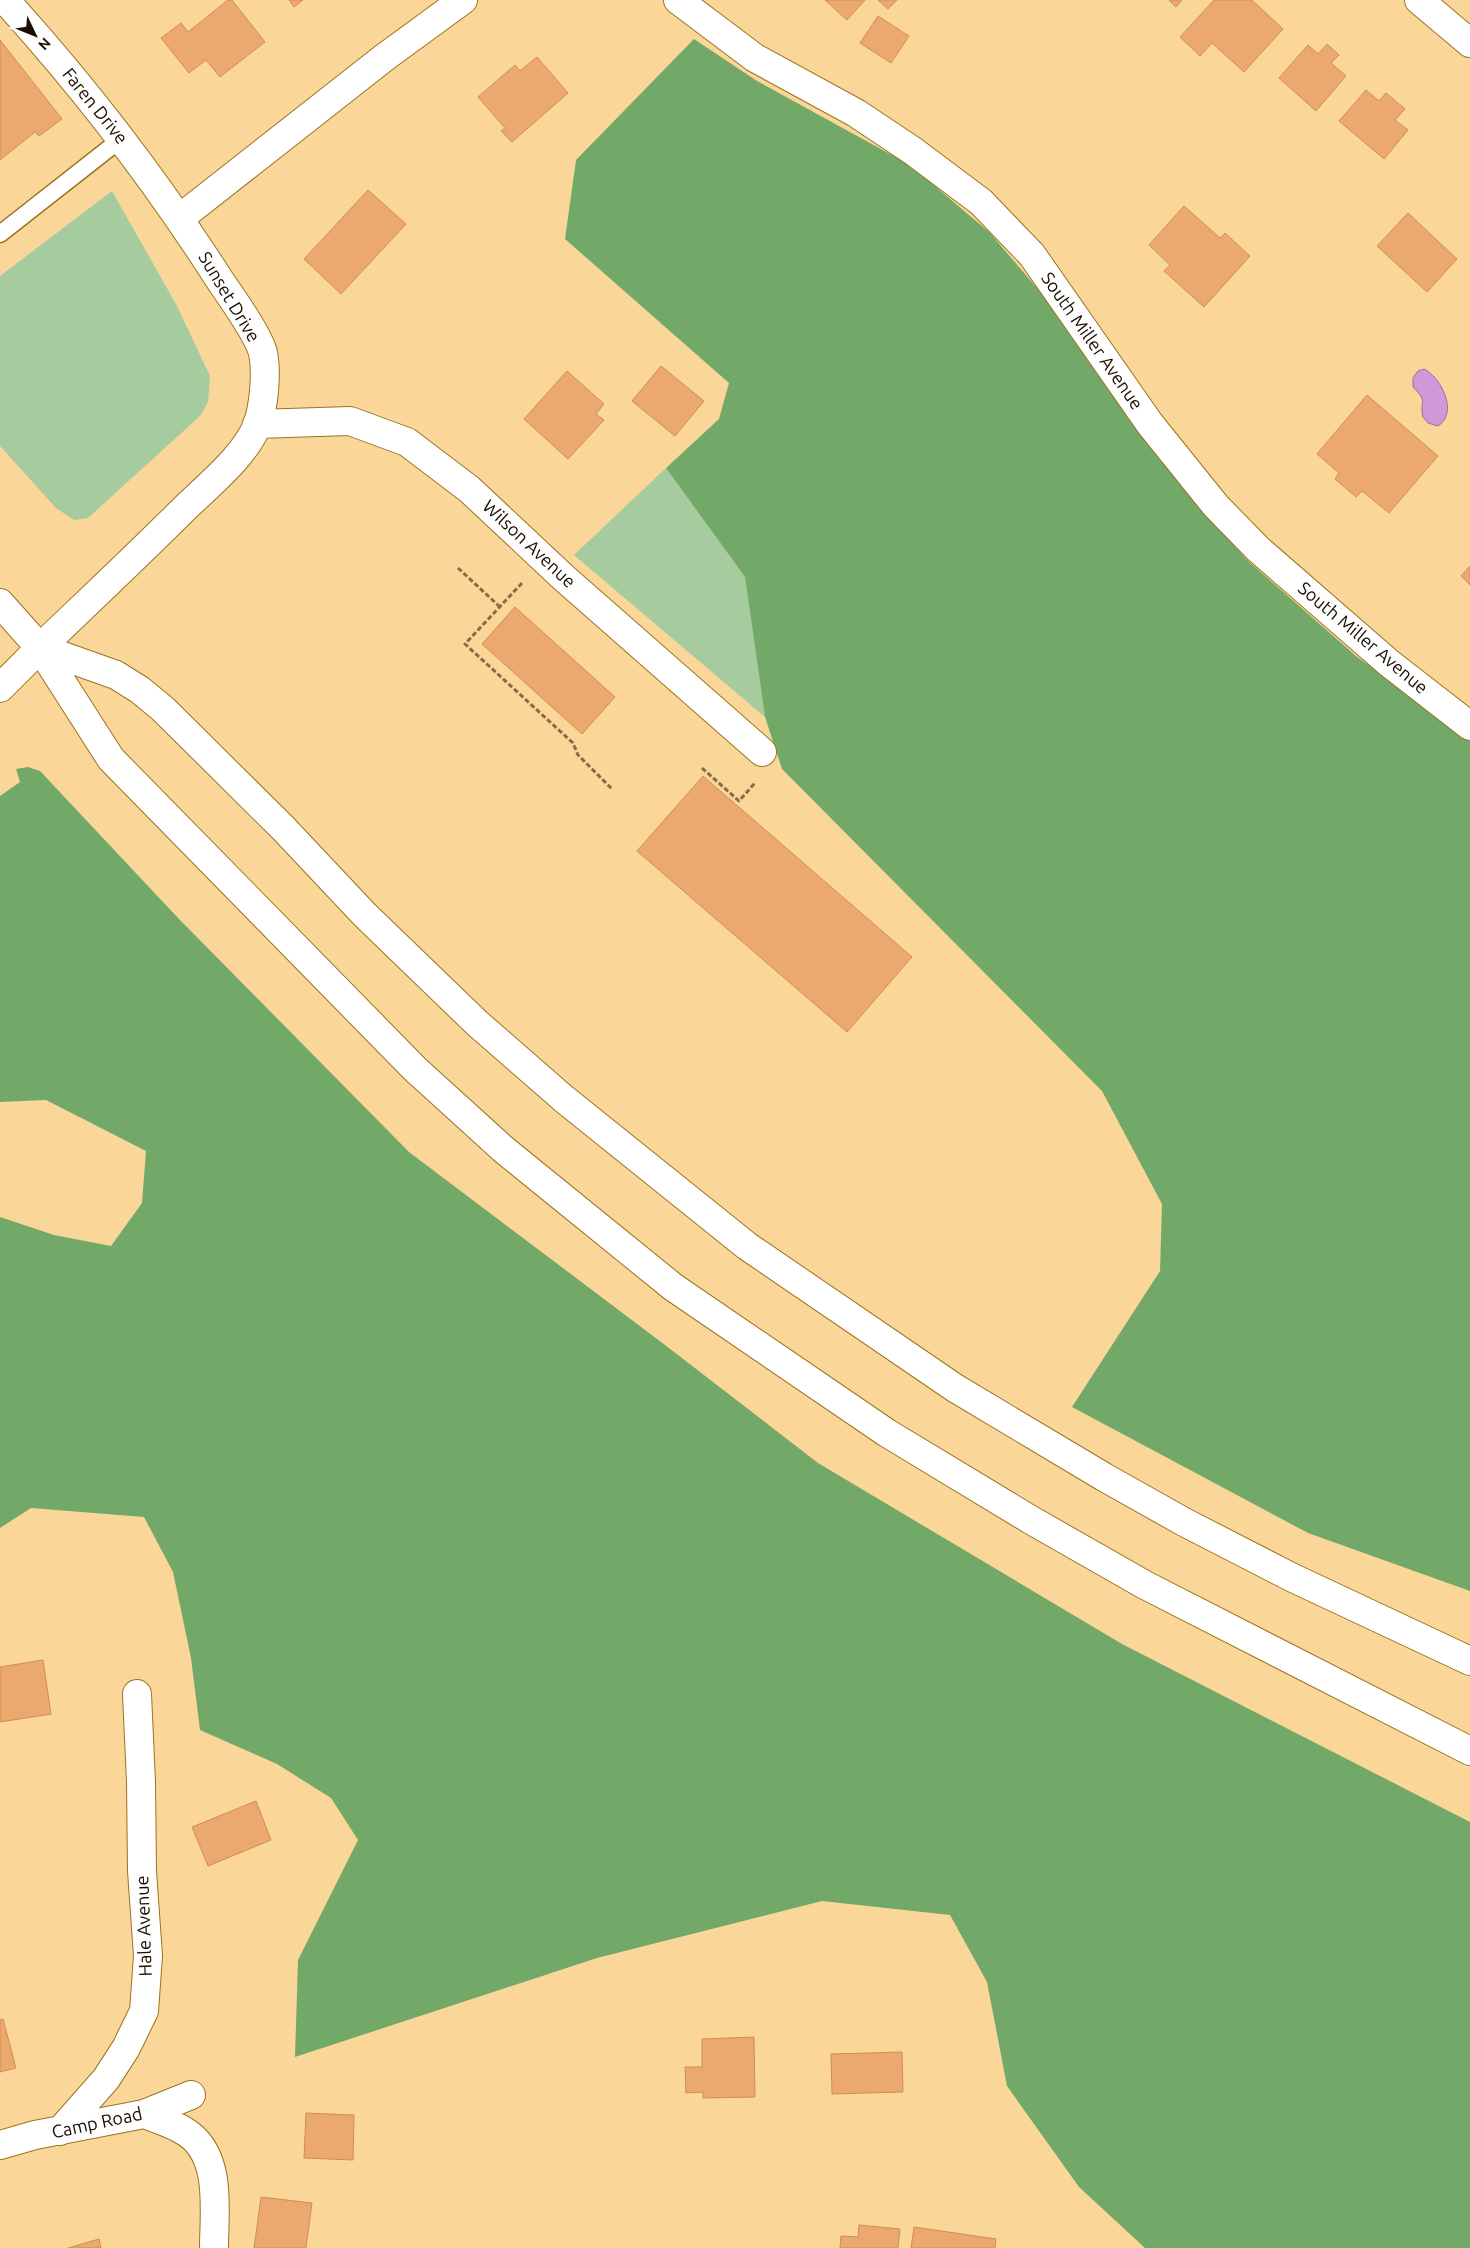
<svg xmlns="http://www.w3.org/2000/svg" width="1470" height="2248" font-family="Ubuntu,sans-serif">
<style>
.green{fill:#a6cb9f}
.forest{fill:#72a968}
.water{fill:#ce98d9;stroke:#986e98}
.building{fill:#eca96f;stroke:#d08d53}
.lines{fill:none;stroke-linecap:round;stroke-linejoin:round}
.service-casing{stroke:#9c731e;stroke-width:19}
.minor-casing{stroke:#9c731e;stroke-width:30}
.primary-casing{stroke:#9c731e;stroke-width:30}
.trunk-casing{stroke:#9c731e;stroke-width:30}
.motorway-casing{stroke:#9c731e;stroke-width:30}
.path{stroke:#856d49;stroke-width:3;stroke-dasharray:5 2.5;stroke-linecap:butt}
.service{stroke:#fff;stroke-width:16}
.minor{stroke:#fff;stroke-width:28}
.primary{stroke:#fff;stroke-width:28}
.trunk{stroke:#fff;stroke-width:28}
.motorway{stroke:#fff;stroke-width:28}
.labels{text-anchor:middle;stroke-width:5;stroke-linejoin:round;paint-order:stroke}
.street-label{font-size:18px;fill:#1a0d00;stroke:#fdfdfd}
</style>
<rect width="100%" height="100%" fill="#fad799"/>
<path class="green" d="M112,191L177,306L210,376L208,402L200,416L88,518L74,520L56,508L0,446V276Z
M666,468L745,577L765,717L574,555Z"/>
<path class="forest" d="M694,39L757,81L910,165L989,232L1050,303L1159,459L1246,559L1356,656L1470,738V1591L1308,1533L1072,1407L1160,1271L1162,1204L1102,1091L782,769L765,717L745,577L666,468L719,419L729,383L565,239L576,160Z
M28,767L40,771L179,919L409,1152L665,1345L818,1463L1122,1644L1470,1822V2248H1145L1079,2187L1007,2086L987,1982L950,1915L822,1901L597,1958L295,2057L298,1960L358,1840L331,1798L277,1764L200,1730L191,1658L173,1572L144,1517L31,1508L0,1528V1217L54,1235L111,1246L142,1203L146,1151L46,1100L0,1102V796L20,782L16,769Z"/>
<path class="water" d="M1424,369C1441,377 1459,413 1438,426L1428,423L1423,417C1419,401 1429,403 1413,387V378L1418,371Z"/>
<path class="building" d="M228,0H232L265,42L220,77L206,60L189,73L161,38L181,23L188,32Z
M289,0H303L294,7Z
M825,0H865L847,20Z
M878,0H897L888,9Z
M1169,0H1182L1176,7Z
M1214,0H1252L1283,29L1244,72L1212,43L1200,56L1180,37Z
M878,16L909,36L891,63L860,43Z
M0,40L62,119L39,136L35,132L0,160Z
M1327,44L1339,55L1331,63L1346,76L1316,111L1279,78L1308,45L1318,54Z
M537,57L568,93L512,142L501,131L505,128L478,97L515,65L520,71Z
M1366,90L1379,101L1386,93L1405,109L1395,120L1408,130L1384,159L1339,121Z
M368,190L406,224L341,294L304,259Z
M1184,206L1220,238L1225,233L1250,256L1204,307L1164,271L1170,265L1149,245Z
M1408,213L1457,259L1427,292L1377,246Z
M661,366L704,401L675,436L632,401Z
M567,371L604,404L596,414L604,420L568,459L524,419Z
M1367,395L1438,456L1389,513L1362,491L1356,497L1335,479L1339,473L1317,454Z
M1470,566V585L1461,576Z
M515,607L615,697L582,734L482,644Z
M703,776L912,957L847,1032L637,851Z
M43,1660L51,1714L0,1722V1667Z
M256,1801L271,1840L208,1866L192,1827Z
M3,2019L16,2068L0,2072V2020Z
M754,2037L755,2097L703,2098V2092L686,2093L685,2067H702V2039Z
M902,2052L903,2092L832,2094L831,2054Z
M306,2113L354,2115L353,2160L304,2158Z
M261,2197L312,2203L306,2248H254Z
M859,2225L900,2229L898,2248H840L841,2236L858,2237Z
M914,2227L996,2239L995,2248H911Z
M99,2239L101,2248H68Z"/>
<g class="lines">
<g class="service-casing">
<path id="service" d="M0,234L121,139"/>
</g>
<g class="minor-casing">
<path id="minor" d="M5,0C85,88 157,182 221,282C232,298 259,336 263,353C267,372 264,404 258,423C247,454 210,484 186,507C138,555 89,601 40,648
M678,0L755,58L856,113L913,151L981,202L1032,255L1150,424L1216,506L1258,549L1389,663L1470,726
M1419,0L1470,43
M180,218L385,57L463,0
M257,424L350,421L407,442L469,489L564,578L762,752
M144,2114C160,2120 177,2125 190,2135C222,2160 214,2212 214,2248
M60,2131L106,2079L126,2048L144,2011L148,1956L142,1871L141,1782L137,1694
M0,2145L35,2135L144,2114L191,2095"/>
</g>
<g class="primary-casing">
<path id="primary" d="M0,688L40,648"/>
</g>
<g class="trunk-casing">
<path id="trunk" d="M0,603L40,648"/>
</g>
<g class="motorway-casing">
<path id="motorway" d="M40,648L111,759L415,1069L503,1149L673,1287L887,1433L1031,1520L1145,1585L1470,1751
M40,648L116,675L140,690L163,709L284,829L365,915L478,1024L564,1099L747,1246L955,1388L1104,1477L1184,1522L1291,1577L1470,1661"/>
</g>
<path class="path" d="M458,568L500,607
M522,583L465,644L573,743L578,755L612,789
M702,768L739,801L755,783"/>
<use href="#service" class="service"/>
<use href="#minor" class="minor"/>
<use href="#primary" class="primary"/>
<use href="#trunk" class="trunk"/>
<use href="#motorway" class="motorway"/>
</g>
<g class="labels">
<g class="street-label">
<text transform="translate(95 106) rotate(51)" y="6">Faren Drive</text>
<text transform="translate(229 297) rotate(59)" y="6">Sunset Drive</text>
<text transform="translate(1092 341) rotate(55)" y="6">South Miller Avenue</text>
<text transform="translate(529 544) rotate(43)" y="6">Wilson Avenue</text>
<text transform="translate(1363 638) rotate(40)" y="6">South Miller Avenue</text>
<text transform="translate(144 1926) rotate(-92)" y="6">Hale Avenue</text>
<text transform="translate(97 2123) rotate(-12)" y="6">Camp Road</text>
</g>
</g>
<g transform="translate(35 35) rotate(133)" stroke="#fdfdfd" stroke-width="4" paint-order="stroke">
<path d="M0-4L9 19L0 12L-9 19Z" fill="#1a0d00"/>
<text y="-8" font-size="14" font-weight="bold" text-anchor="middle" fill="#1a0d00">N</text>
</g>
</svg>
